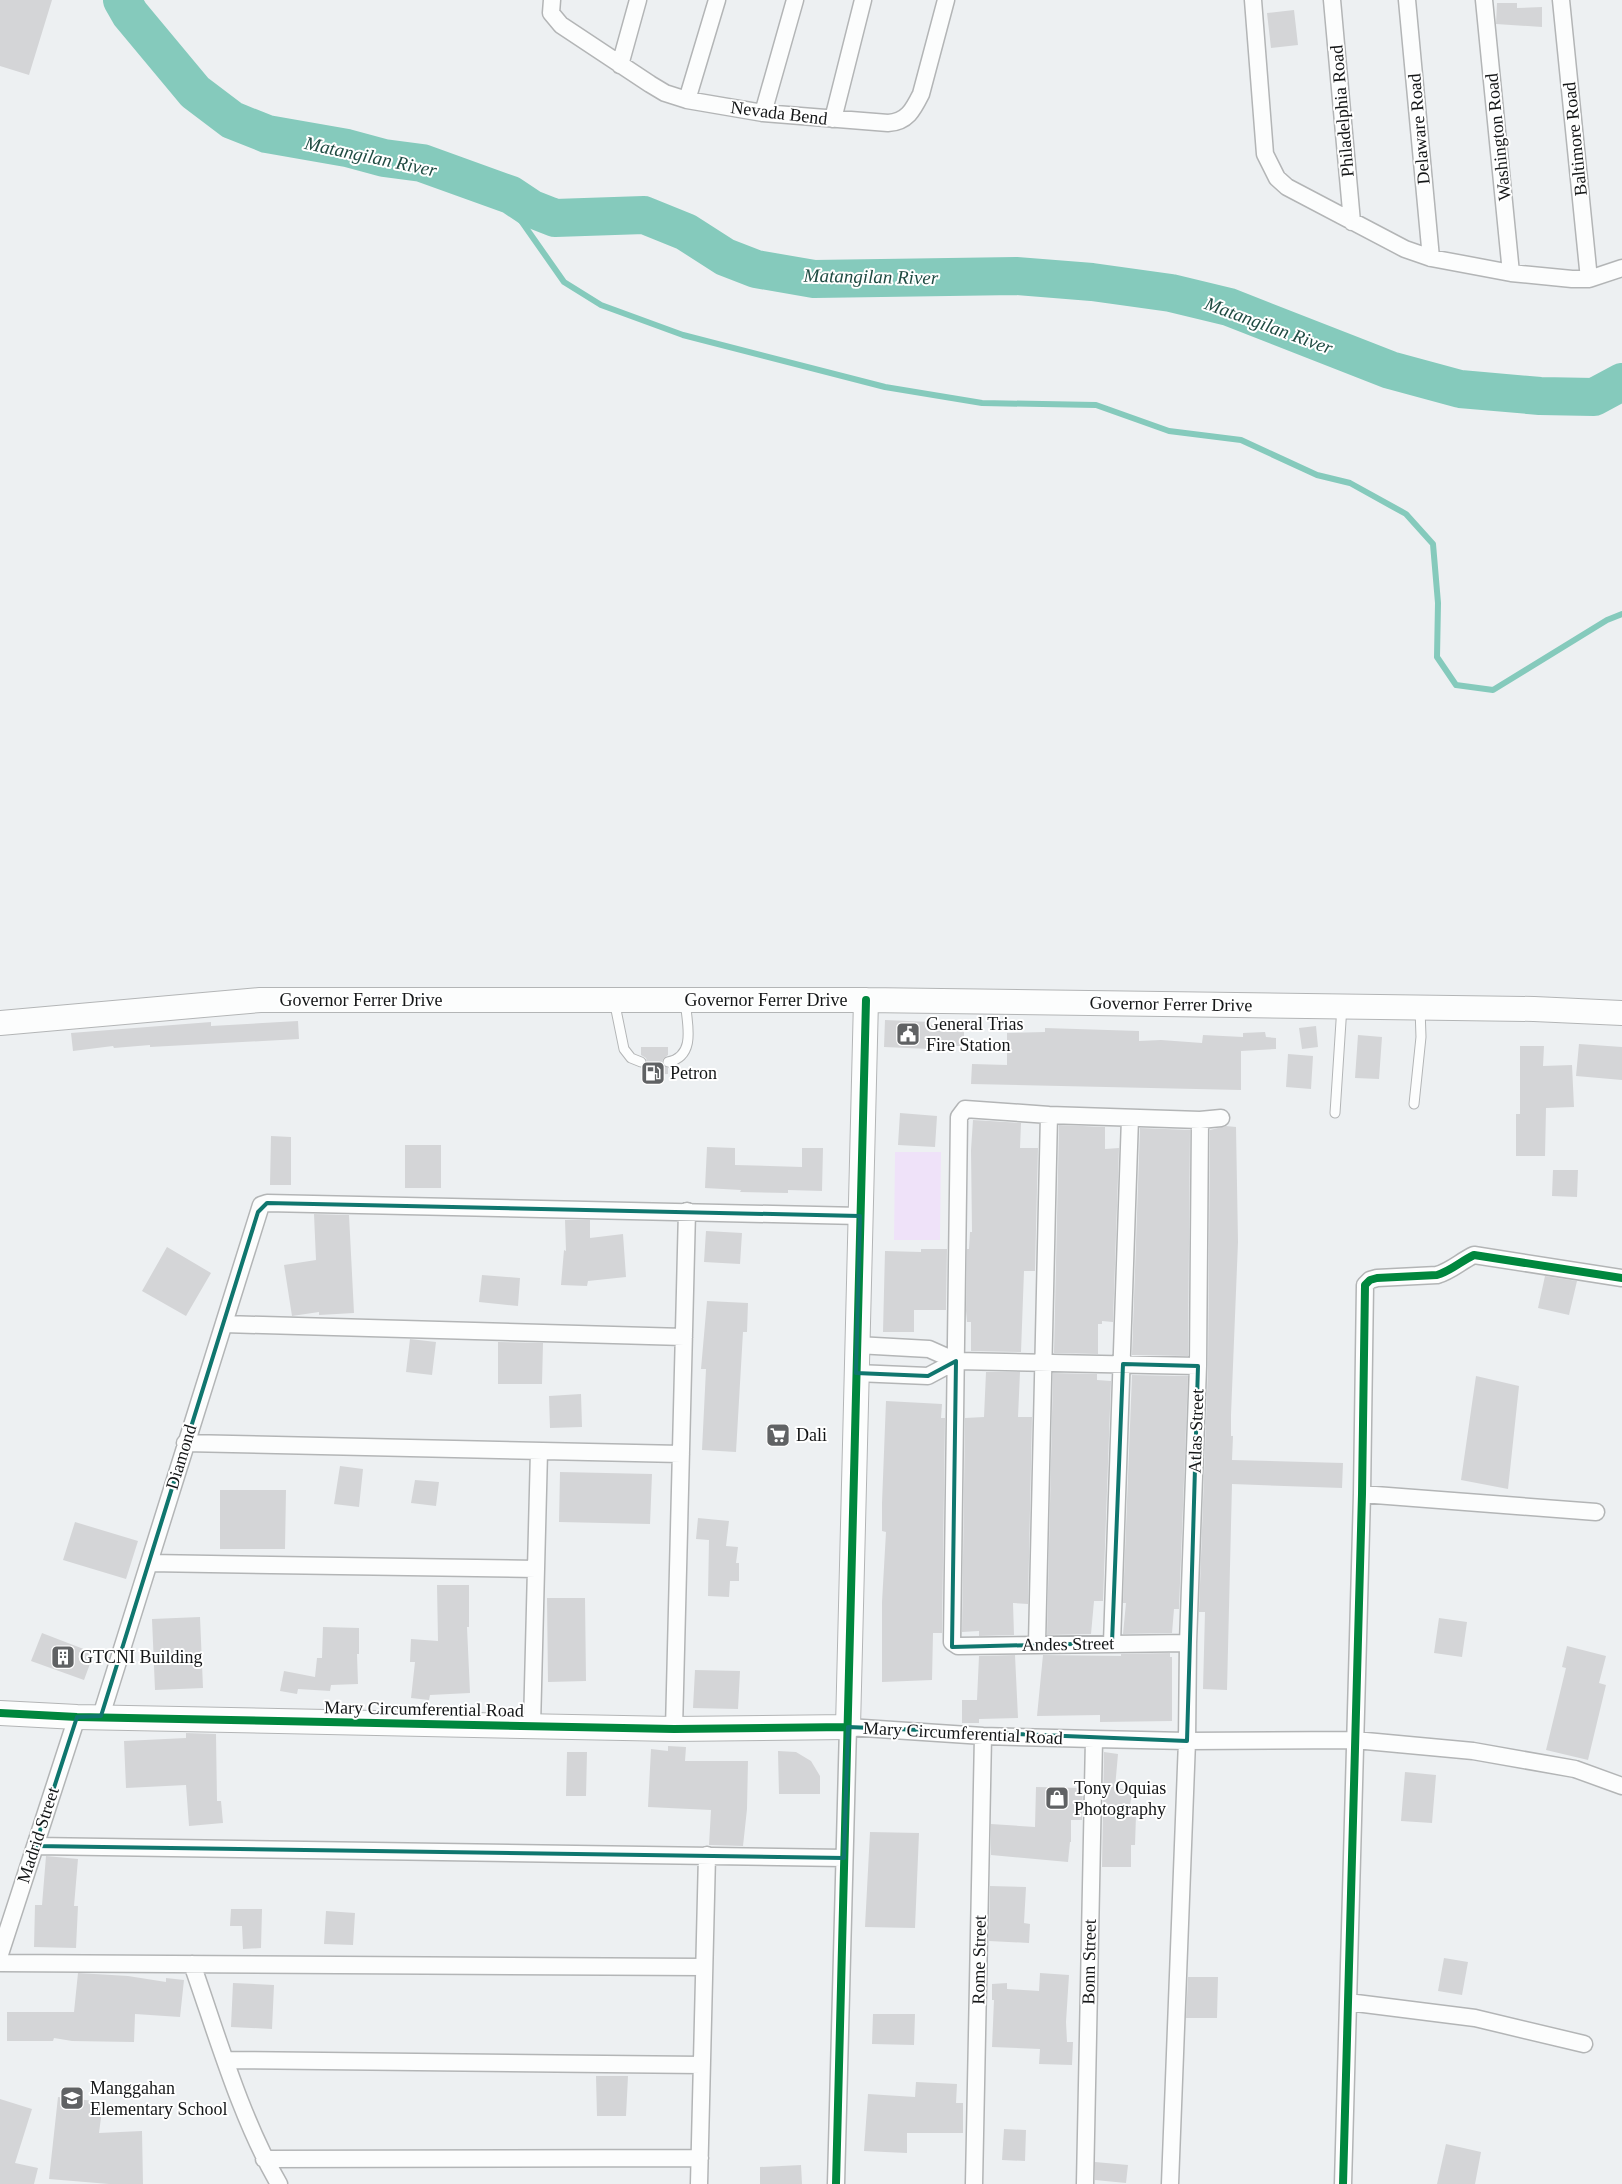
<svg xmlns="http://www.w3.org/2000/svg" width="1622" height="2184" font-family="'Times New Roman',serif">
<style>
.green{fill:#efe2f9}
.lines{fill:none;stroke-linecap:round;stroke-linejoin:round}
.stream{stroke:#85cabc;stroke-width:6}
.river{stroke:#85cabc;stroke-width:38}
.building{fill:#d4d5d7}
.lane-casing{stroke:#b3b5b6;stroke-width:11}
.street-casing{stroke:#b3b5b6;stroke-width:19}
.secondary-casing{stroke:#b3b5b6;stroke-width:26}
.lane{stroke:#fcfdfd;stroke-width:9}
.street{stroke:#fcfdfd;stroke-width:16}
.secondary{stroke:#fcfdfd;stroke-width:24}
.cycleway-casing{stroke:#fff;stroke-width:11}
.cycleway{stroke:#00873e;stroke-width:8}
.marked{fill:none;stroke:#0f766e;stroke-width:4;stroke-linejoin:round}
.labels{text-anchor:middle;stroke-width:4;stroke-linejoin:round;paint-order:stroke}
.street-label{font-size:18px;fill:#141617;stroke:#fff}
.poi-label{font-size:18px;fill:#141617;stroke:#fff;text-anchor:start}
.water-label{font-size:19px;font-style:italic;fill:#1f4b42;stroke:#fff}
</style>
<rect width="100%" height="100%" fill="#edf0f2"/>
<path class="green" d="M895,1152H941L940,1240H894Z"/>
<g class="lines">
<path class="stream" d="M478,183L517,215L564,282L601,305L683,335L885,387L982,403L1096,405L1169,431L1241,440L1317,475L1350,483L1406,514L1433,544L1438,603L1437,657L1456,685L1493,690L1607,620L1622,614"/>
<path class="river" d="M122,0L130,14L195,92L232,120L267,134L347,148L384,158L422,163L511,195L532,209L555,218L644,215L686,232L725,257L756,269L814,279L1016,276L1092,282L1171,293L1229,307L1390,370L1460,389L1540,396L1594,397L1622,382"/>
</g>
<path class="building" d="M0,0H52L29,75L0,66Z
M1497,3H1517V8L1542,7V27L1496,24Z
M1294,10L1298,45L1271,48L1267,13Z
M885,1020L931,1022V1025H964V1046H930V1049L884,1047Z
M298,1021L299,1039L150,1047V1045L114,1048L113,1046L73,1051L71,1033L211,1022V1026Z
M1316,1026L1318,1047L1302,1049L1299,1028Z
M1045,1028L1139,1031V1041L1161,1040L1202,1043L1203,1035L1243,1037V1033L1265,1032L1266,1037L1276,1038V1049L1241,1051V1090L971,1084L972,1064L1007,1065V1033L1045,1032Z
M1358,1035L1382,1037L1379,1079L1355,1078Z
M1579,1044L1622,1047V1080L1576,1076Z
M1520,1046H1544L1543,1066L1572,1065L1574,1107L1546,1108L1545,1156H1516V1114H1520Z
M641,1047H668V1055L664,1058L662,1061L664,1066L668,1068V1074L641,1075V1068L645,1067L647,1062L646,1058L641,1055Z
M1288,1054L1313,1056L1311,1089L1286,1087Z
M900,1113L937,1116L935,1147L898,1145Z
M973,1120L1021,1123L1020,1148H1038L1035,1271H1024L1021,1352L971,1351V1322H967L966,1311L967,1249H969L970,1232H972L971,1150Z
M1059,1125L1105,1127V1149L1119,1148L1113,1322L1102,1321V1324H1098V1354L1054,1353Z
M1226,1126L1236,1127L1238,1242L1231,1415V1436H1233L1232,1460L1343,1463L1342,1488L1232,1484L1227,1690L1203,1689L1205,1612H1199L1208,1366L1210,1130Z
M1140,1128L1190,1130L1188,1356L1132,1355Z
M271,1136L291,1137V1185H270Z
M405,1145H441V1188H405Z
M707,1147L735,1148V1165L802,1167V1148H823L822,1191L788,1190V1193L740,1192L741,1190L705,1188Z
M1553,1170H1578L1577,1197L1552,1196Z
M314,1214L349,1215L354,1313L319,1315V1312L292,1316L284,1265L316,1260Z
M565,1220H590V1238L623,1234L626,1277L588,1281L587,1286L561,1285L564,1250L566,1251Z
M706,1231L742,1233L740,1264L704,1262Z
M167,1247L211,1273L186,1316L142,1291Z
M921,1249H947L946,1310H914V1332H883L885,1251L921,1252Z
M482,1275L520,1278L518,1306L479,1302Z
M1545,1276L1577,1281L1569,1315L1538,1308Z
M707,1301L748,1303L747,1332H743L736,1452L702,1450L706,1369H701Z
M410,1339L436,1342L432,1375L406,1372Z
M498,1342L543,1343L542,1384H498Z
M986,1372H1020L1018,1417H1032L1028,1604L1013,1603L1014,1635L979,1636V1631L962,1632L965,1418L984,1417Z
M1053,1373L1097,1374V1380L1111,1381L1103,1601H1094L1091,1634L1047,1635Z
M1132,1375L1188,1376L1179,1609H1174L1172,1633L1123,1634L1126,1603H1123Z
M1476,1376L1519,1386L1508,1489L1461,1480Z
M581,1394L582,1427L550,1428L549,1396Z
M886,1401L942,1404L941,1418H945L942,1633H933L932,1680L882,1682V1602L886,1532L882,1531V1503Z
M340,1466L363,1469L359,1507L334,1504Z
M560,1472L652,1474L650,1524L559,1522Z
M415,1480L439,1482L436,1506L411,1503Z
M220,1490H286L285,1549H220Z
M698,1518L729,1521L726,1546L738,1547L736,1563H739V1581H730L729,1597L708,1596L709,1540L696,1539Z
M75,1522L138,1541L126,1579L63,1560Z
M437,1585H469V1627H467L470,1693L430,1695L429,1700L411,1698L415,1662H410L411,1639L438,1641Z
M547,1598H585L586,1681L548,1682Z
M200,1617L203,1688L155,1690L152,1619Z
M1439,1618L1467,1622L1462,1657L1434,1653Z
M323,1627L359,1628V1654H357L358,1684L331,1685L330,1691L298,1689L297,1694L280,1691L284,1671L315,1677L317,1658H322Z
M42,1633L94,1653L84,1680L31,1661Z
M1567,1646L1606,1656L1599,1683L1606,1685L1588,1760L1546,1750L1566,1668L1562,1667Z
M1170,1653V1657H1172V1721L1100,1722V1715L1037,1716L1043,1655L1121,1656V1654Z
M1015,1655L1018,1718L979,1719V1723H962V1700H977L979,1656Z
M695,1670L740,1671L738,1709L693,1708Z
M186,1733L216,1734L217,1801H221L223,1823L189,1826L186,1785L126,1788L124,1741L186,1738Z
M668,1746L686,1747L685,1761H748L747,1809L743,1846L709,1845L711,1810L648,1807L651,1749L668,1751Z
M778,1751L796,1752L811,1761L820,1776V1794H779Z
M567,1752H587L586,1796H566Z
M1104,1752L1118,1754L1115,1788L1132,1790L1129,1815H1136L1135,1845H1131V1867H1102Z
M1405,1772L1436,1775L1432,1823L1401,1821Z
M1036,1787L1083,1788L1082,1820H1071V1842H1070L1068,1862L991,1855V1824L1035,1827Z
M870,1832L919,1833L915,1928L865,1927Z
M46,1856L78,1859L74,1906H78L76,1948L34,1947L35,1905H42Z
M990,1886L1026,1887L1024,1923L1030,1924L1029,1943L989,1941Z
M231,1909H262L261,1948L243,1949L242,1926H230Z
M326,1911L355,1913L353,1945L324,1944Z
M1444,1958L1468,1962L1462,1995L1438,1991Z
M78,1973L128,1976L166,1982V1978L184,1980L180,2017L135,2014L134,2042L72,2041L54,2038L53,2041H7V2012H74Z
M1040,1973L1069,1975L1066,2022L1067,2042H1073L1072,2065L1039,2064L1040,2049L992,2047L994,2000H992V1984L1007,1983V1989L1039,1991Z
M1188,1977H1218L1217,2018H1186Z
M233,1983L274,1985L272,2029L231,2027Z
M873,2014H915L914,2045L872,2044Z
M596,2076H628L626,2116H597Z
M916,2082L957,2084L956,2103H963V2133H907V2153L864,2151L868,2094L915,2097Z
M58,2097L103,2102L99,2133L142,2131L143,2184H109L49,2179Z
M0,2099L32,2109L15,2163L38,2168L34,2184H0Z
M1004,2129L1026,2130L1025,2161L1002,2160Z
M1446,2144L1481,2152L1475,2184H1437Z
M1095,2162L1128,2165L1126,2183L1095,2180Z
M801,2165L802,2184H760V2167Z"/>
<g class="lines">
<g class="lane-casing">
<path id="lane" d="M614,1000L624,1049L631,1058L641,1062
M668,1062C697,1056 687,1023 685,1001
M1414,1104L1421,1037L1420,1008
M1335,1113L1342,1006"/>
</g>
<g class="street-casing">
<path id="street" d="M552,0L551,13L561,25L650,84L665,93L687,100L763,113L888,123C907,122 913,110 921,94L946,0
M1253,0L1265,154L1277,178L1287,187L1405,249L1431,258L1511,273L1572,279H1589L1622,268
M1332,0L1352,222
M1407,0L1431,258
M1484,0L1511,273
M1561,0L1589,279
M620,65L638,0
M687,100L717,0
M763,113L795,0
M833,119L863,0
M224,1324L684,1337
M857,1345L929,1349L956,1361L1198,1366
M856,1373L928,1376L956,1361
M185,1443L681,1454
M1362,1494L1596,1512
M149,1563L536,1569
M1112,1643L1130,1118
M1188,1643L958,1646L952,1642L959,1117L965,1109L1049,1115L1200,1120L1221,1118
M1037,1644L1049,1115
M101,1716L261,1205L267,1203L860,1216
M532,1726L539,1451
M674,1729L687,1211
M35,1846L844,1858
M0,1954L77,1717
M0,1963L704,1967
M192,1964C217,2035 241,2119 279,2184
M1348,2002L1475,2018L1584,2044
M226,2060L702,2065
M264,2159L700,2158
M699,2184L707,1855
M836,2184L848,1727L983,1736L1094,1739L1187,1741L1355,1740L1473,1751L1575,1769L1622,1786
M974,2184L983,1736
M1085,2184L1094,1739
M1170,2184L1187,1741L1188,1643L1198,1366L1200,1120
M1343,2184L1362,1494L1365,1285L1370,1280L1377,1278L1437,1275C1451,1271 1461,1261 1474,1255L1622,1278"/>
</g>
<g class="secondary-casing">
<path id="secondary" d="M0,1023L260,1000H866L1534,1009L1622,1013
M0,1713L77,1717L674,1729L848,1727L866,1000"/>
</g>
<use href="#lane" class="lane"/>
<use href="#street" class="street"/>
<use href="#secondary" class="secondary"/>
<g class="cycleway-casing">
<path id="cycleway" d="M0,1713L77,1717L674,1729L848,1727
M836,2184L866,1000
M1343,2184L1362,1494L1365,1285L1370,1280L1377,1278L1437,1275C1451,1271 1461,1261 1474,1255L1622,1278"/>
</g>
<use href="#cycleway" class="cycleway"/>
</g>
<path class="marked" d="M267,1203L860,1216L856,1373L928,1376L956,1361L952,1647L1112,1643L1123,1364L1198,1366L1187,1741L848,1727L844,1858L35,1846L77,1717L101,1716L258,1212Z"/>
<defs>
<g id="civic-square" transform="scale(1.25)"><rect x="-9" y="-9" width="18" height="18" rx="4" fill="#606264" stroke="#fff"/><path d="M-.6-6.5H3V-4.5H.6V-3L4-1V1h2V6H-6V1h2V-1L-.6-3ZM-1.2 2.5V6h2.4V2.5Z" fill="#fff"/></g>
<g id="fuel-square" transform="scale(1.25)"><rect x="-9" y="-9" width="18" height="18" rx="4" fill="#606264" stroke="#fff"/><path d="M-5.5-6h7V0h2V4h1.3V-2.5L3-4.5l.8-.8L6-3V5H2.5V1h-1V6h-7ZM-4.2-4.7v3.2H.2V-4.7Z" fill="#fff"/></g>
<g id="supermarket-square" transform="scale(1.25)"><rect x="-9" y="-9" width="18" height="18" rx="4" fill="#606264" stroke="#fff"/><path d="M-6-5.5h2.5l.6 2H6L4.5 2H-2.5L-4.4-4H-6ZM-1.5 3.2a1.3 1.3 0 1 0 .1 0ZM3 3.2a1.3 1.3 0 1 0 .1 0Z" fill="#fff"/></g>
<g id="building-square" transform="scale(1.25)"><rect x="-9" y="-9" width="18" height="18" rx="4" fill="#606264" stroke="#fff"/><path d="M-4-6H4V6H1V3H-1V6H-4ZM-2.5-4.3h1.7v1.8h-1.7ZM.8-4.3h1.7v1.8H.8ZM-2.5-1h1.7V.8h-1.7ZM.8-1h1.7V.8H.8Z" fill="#fff"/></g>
<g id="shop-square" transform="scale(1.25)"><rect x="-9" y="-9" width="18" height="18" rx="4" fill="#606264" stroke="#fff"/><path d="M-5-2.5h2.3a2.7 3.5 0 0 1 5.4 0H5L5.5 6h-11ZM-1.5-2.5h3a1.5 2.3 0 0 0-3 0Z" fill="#fff"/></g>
<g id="school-square" transform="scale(1.25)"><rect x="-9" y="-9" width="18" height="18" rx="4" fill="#606264" stroke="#fff"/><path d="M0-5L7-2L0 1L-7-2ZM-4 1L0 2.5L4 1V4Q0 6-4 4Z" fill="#fff"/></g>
</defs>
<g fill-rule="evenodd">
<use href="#civic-square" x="908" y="1034"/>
<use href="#fuel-square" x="653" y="1073"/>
<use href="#supermarket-square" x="778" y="1435"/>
<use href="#building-square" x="63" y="1657"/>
<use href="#shop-square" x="1057" y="1798"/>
<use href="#school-square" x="72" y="2098"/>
</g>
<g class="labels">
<g class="street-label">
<text transform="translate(1342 111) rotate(-95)" y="6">Philadelphia Road</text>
<text transform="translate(779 113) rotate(7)" y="6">Nevada Bend</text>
<text transform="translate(1419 129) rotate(-95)" y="6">Delaware Road</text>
<text transform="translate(1498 137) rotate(-96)" y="6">Washington Road</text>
<text transform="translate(1575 139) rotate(-96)" y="6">Baltimore Road</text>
<text x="361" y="1006">Governor Ferrer Drive</text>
<text x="766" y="1006">Governor Ferrer Drive</text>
<text transform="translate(1171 1004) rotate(1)" y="6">Governor Ferrer Drive</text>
<text transform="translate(1196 1431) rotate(-88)" y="6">Atlas Street</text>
<text transform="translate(181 1457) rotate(-73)" y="6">Diamond</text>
<text transform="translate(1068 1644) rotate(-1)" y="6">Andes Street</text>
<text transform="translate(424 1709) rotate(1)" y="6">Mary Circumferential Road</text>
<text transform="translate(963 1733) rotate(3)" y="6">Mary Circumferential Road</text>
<text transform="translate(38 1835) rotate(-72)" y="6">Madrid Street</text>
<text transform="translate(979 1960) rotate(-89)" y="6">Rome Street</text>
<text transform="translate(1089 1962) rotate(-89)" y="6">Bonn Street</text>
</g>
<g class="poi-label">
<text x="926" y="1030">General Trias<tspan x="926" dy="21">Fire Station</tspan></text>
<text x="670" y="1079">Petron</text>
<text x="796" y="1441">Dali</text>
<text x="80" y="1663">GTCNI Building</text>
<text x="1074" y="1794">Tony Oquias<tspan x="1074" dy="21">Photography</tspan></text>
<text x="90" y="2094">Manggahan<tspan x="90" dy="21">Elementary School</tspan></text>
</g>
<g class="water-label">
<text transform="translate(371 156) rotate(12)" y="7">Matangilan River</text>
<text transform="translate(871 276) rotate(1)" y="7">Matangilan River</text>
<text transform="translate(1269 325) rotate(20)" y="7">Matangilan River</text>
</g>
</g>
</svg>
